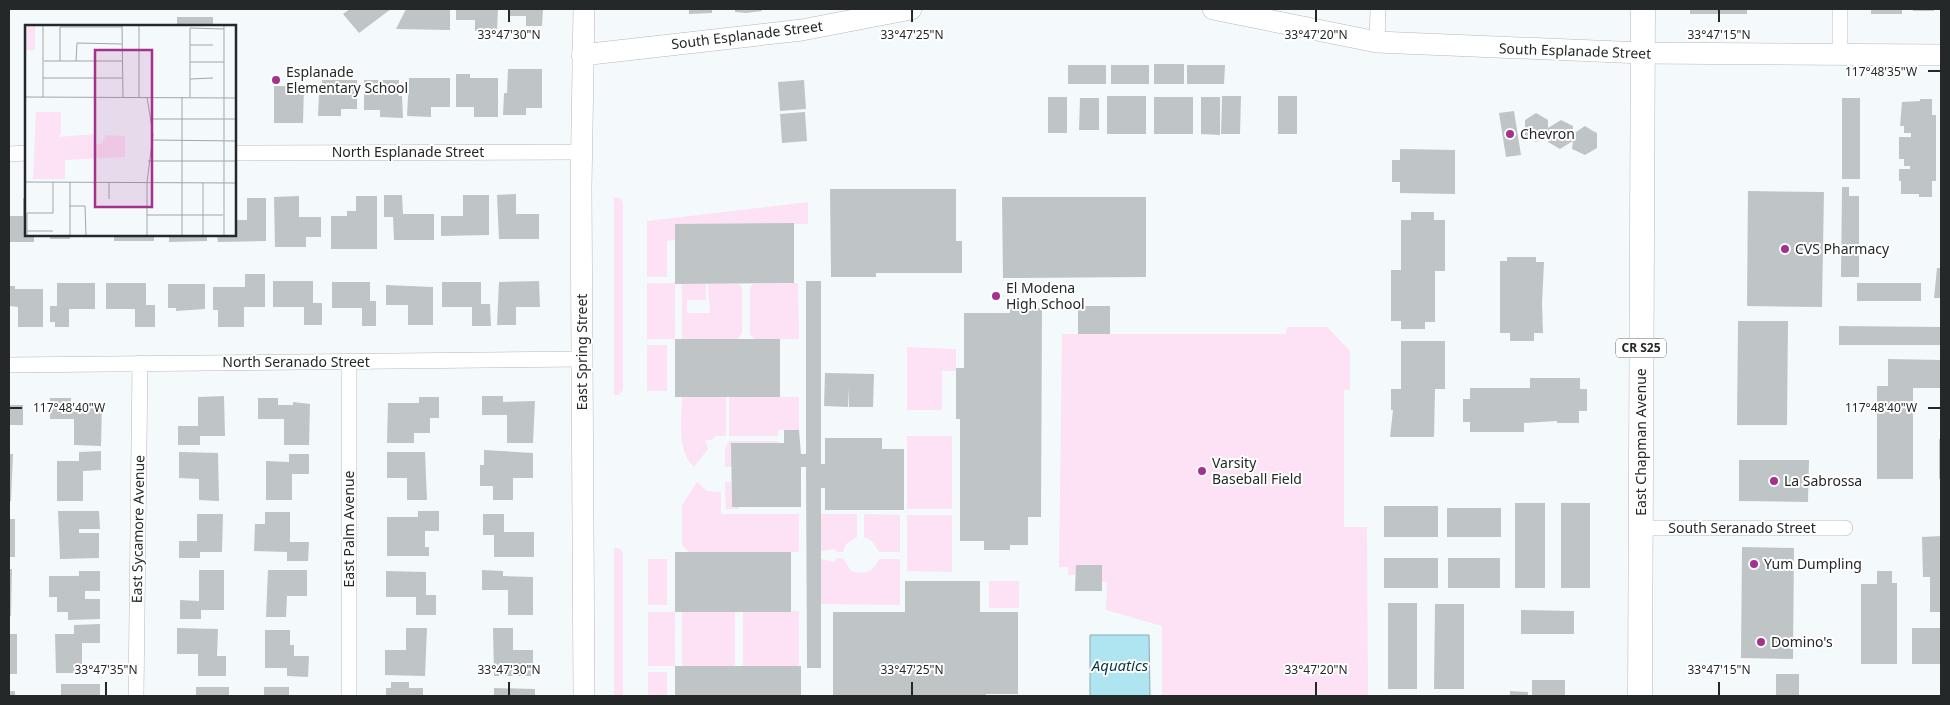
<svg xmlns="http://www.w3.org/2000/svg" width="1950" height="705" font-family="'Noto Sans',sans-serif">
<style>
.green{fill:#fce2f4}
.water{fill:#afe4f1;stroke:#86acb5}
.building{fill:#bfc5c6}
.lines{fill:none;stroke-linecap:round;stroke-linejoin:round}
.street-casing{stroke:#b4b9bb;stroke-width:16}
.secondary-casing{stroke:#b4b9bb;stroke-width:22}
.primary-casing{stroke:#b4b9bb;stroke-width:25}
.street{stroke:#fff;stroke-width:15}
.secondary{stroke:#fff;stroke-width:21}
.primary{stroke:#fff;stroke-width:24}
.ticks{fill:none;stroke:#252828;stroke-width:2}
.poi-dot{fill:#a3318d;stroke:#fff;stroke-width:2}
.labels{text-anchor:middle;stroke-width:4;stroke-linejoin:round;paint-order:stroke}
.shield{fill:#fff;stroke:#666868;stroke-width:1}
.shield-label{font-size:12px;font-weight:bold;fill:#252828}
.street-label{font-size:14px;fill:#252828;stroke:#fff}
.poi-label{font-size:14px;fill:#252828;stroke:#fff;text-anchor:start}
.water-label{font-size:15px;font-style:italic;fill:#073943;stroke:#fff}
.inset-road{fill:none;stroke:#a1a6a7;stroke-width:1}
.view{fill:#a3318d;fill-opacity:0.15;stroke:#a3318d;stroke-width:2.5}
.inset-edge{fill:none;stroke:#252828;stroke-width:2.5}
.ticks-label{font-size:12px;text-anchor:middle;fill:#252828;stroke:#fff;stroke-width:4;stroke-linejoin:round;paint-order:stroke}
</style>
<rect width="100%" height="100%" fill="#f4fafc"/>
<path class="green" d="M614,197L621,199L623,203V390L619,395H614Z
M808,202V224H675V240L667,241V277H647V221Z
M647,283H675V339H647Z
M798,283L799,339H754L750,334V288L753,284Z
M682,284H706V300H687V313H710L708,284H739L742,288V333L738,339H682Z
M1287,327H1327L1350,351V390H1344V527H1367L1368,696H1162V626L1106,610L1107,582H1102V565H1076V575H1068V567H1059L1062,334H1286Z
M647,345H667V391H647Z
M907,347L956,349V371H942V410H907Z
M682,397H726V436H715L712,440H705L708,449L694,467C676,450 682,420 682,397Z
M729,397H799V430H778V436H729Z
M907,436H952V509H907Z
M729,441H778V443L731,467H725V448Z
M697,482L707,491L721,492V514H799V552H689L682,545V505Z
M725,482H731L732,507H739V509H726Z
M821,514H857V537L846,544L843,552H837L834,549L821,551Z
M864,514L900,515V552H879L872,541L864,537Z
M907,515H952V572L907,571Z
M614,548H619L623,553V696H614Z
M837,558H843L851,571C864,575 874,572 879,559H900V605L821,604V559L834,562Z
M648,559H667V605H648Z
M989,581H1019V608H989Z
M791,611H799V666H743V612Z
M648,612H675V666H648Z
M682,612H735V666H682Z
M648,672H667V696H650L648,693Z"/>
<path class="water" d="M1090,635H1149L1150,696H1090Z"/>
<path class="building" d="M350,9H391L359,33L343,14Z
M406,9H450V30L396,29Z
M456,9H498L497,31H475V20H456Z
M508,9H543L542,26H526V16H508Z
M689,9H712V13L689,14Z
M735,9H762V11L746,13L735,12Z
M1690,9H1747V14H1690Z
M1871,9H1902V14H1871Z
M1913,9H1934V11H1913Z
M177,17H213V26H177Z
M1154,64H1184V84H1154Z
M1068,65H1106V84H1068Z
M1111,65H1149V84H1111Z
M1187,65H1225L1224,84H1187Z
M508,69H542V108H526V115H503L504,93H507Z
M456,74H470V78H498V117H474V107H456Z
M409,78H450V107H431V117L407,116Z
M322,80H357V109H341V116H318L319,95H322Z
M364,80H399V96H402L403,118L380,117V110H364Z
M804,80L806,109L780,111L778,82Z
M274,86H304L303,123H274Z
M1107,96H1146V134H1107Z
M1222,96H1241L1240,134H1221Z
M1278,96H1297V134H1278Z
M1048,97H1067V133H1048Z
M1154,97H1193V134H1154Z
M1201,97H1220V135L1201,134Z
M1080,98H1099V130H1079Z
M1842,98H1860V179H1842Z
M1920,99H1932V115H1936V181H1932V197H1919V194H1901V181H1899V169H1910V166H1904V159H1899V137H1911V133H1904V126H1900L1902,102L1920,101Z
M1514,111L1521,155L1506,157L1499,113Z
M805,112L807,141L782,143L780,114Z
M1536,113L1548,120V128L1561,120L1573,126V134L1585,126L1593,131L1597,133V148L1585,155L1572,149L1573,141L1560,149L1548,142V135L1536,142L1525,135V120Z
M1400,149L1455,150V194L1400,193V182H1392V160H1400Z
M1842,187H1849V196H1859V277H1841Z
M830,189H956V241H962V273H876V277H831Z
M1748,191L1824,192L1822,307L1747,306Z
M516,194V214H539V239H499L497,195Z
M384,195H402L403,214H434V240H394L393,217H384Z
M463,195H489V235L441,236V216H463Z
M299,196V217H321V237H306V247H275L274,197Z
M356,196H377V249H331V216H347V211H356Z
M1002,197H1146V277L1003,278Z
M23,198H26V235H34V242H9V216H23Z
M247,198H266V241L218,242L217,235H235V220H247Z
M1411,212H1434V220H1445V271H1435V322H1425V329H1401V321H1391V270H1401V220H1411Z
M794,223V283L675,284V224Z
M50,235H70V239H50Z
M114,235H154V241H114Z
M169,235H207V241L169,242Z
M1507,257H1536V262H1544L1542,304L1543,333H1534V341H1510V333H1500V261H1507Z
M1937,268H1941V298H1934Z
M245,274H265V307H244V327H218V310H213V287H245Z
M273,281H313V303H322V325H304V307H273Z
M539,281L540,307H516V325H497L499,282Z
M806,281H821V464H825V438H882V449H904V510H825V488H821V668H807L806,467H801V507H732L731,443H784V430H799L801,454H806Z
M332,282H370V301H376V326H362V308H332Z
M442,282H481V304H490L491,326H472V307H442Z
M57,283H95V309H69V327H55V322H50V306H57Z
M106,283H146V305H155V327H135V309H106Z
M1857,283H1921V301H1857Z
M168,284H205V309L176,311V308H168Z
M386,285L433,287V325H408V305H386Z
M9,286H15V289H43V327H18V307L9,306Z
M1078,306H1110V334H1078Z
M1010,308H1042L1041,517H1028V545H1010V550H984V541H960V419H956V368H964V313H1010Z
M1738,321H1788L1787,425H1737Z
M1839,326L1941,327V345H1839Z
M675,339H780V397H675Z
M1401,341H1445V389H1435L1434,437H1390L1393,410H1391V389H1401Z
M1888,359L1941,360V388H1913V479H1877V386H1888Z
M825,373L874,374L873,407H849V388L848,407L824,406Z
M1530,378H1580V389H1587V411H1579V423H1557V421L1524,423V432H1470V422H1463V399H1470V388H1530Z
M224,396L225,436H200V445H178V426H198V397Z
M482,396H503V402L535,401L533,443H507V415H482Z
M419,397H439V418H430V433H414V443H387L388,403H419Z
M50,398H71V405L102,404L101,446L74,445V419H50Z
M258,398H278V405H293V402L310,404L309,445H284V419H258Z
M9,405H23V425H9Z
M1939,439H1941V479H1939Z
M484,450L533,453V478H513V500H493V486H480V465H484Z
M101,451V470L83,471V501H57V461H79V452Z
M179,452L218,453L219,501L199,500V479L179,478Z
M387,452H425L427,500H407V478H387Z
M9,454H13L11,501H9Z
M289,454H309V474H292V500H266V461L289,462Z
M1739,460H1809L1808,502L1739,501Z
M1515,503H1545V588H1515Z
M1561,503H1590V588H1561Z
M1384,506H1438V537H1384Z
M1447,508H1501V537H1447Z
M58,511H99L100,529H79V533H99V558L60,559Z
M418,511H439V531H425V547H429V556H387V517H418Z
M265,512H290V542H309L308,561H287V552L254,551L255,524H265Z
M197,514H223L222,552H200V558H179V541H197Z
M483,514H504V532H534V557H494V535H483Z
M9,519H15V557H9Z
M1941,536V612H1930V577H1923L1922,537Z
M1742,547L1794,548L1793,659L1741,658Z
M675,552H791V612H675Z
M1384,558H1438V588H1384Z
M1448,558H1500V588H1448Z
M1076,565H1102V591H1075Z
M9,569H12L11,616H9Z
M199,570H224V610H201V619H180V600L199,601Z
M268,570H307V596H287L286,617H266Z
M482,570L503,571V576L533,577V615H508V590H482Z
M79,571H100V591H85V599H100V619L68,620V612H57V597H49V576H79Z
M386,571L426,572V595H436V615H416V597H386Z
M1877,571H1892V583H1897V664H1861V584H1877Z
M905,581H980V612H1018V694H986V696L833,695V612H905Z
M1388,603H1417V689H1388Z
M1435,604H1464V689H1434Z
M1521,610L1574,611V634H1521Z
M100,624V643H82V673H56L55,634H74V625Z
M177,628L218,629L217,656H226V676H198V654H177Z
M406,628H427L425,676L385,675V650H406Z
M493,628H513V650H533V676H494Z
M1912,628H1941V664H1912Z
M265,630H290V645H294V656H309L308,677L287,676V668H265Z
M9,634H17V674H9Z
M675,666H801V696H675Z
M1776,674H1799V696H1776Z
M1532,680H1565V696H1532Z
M391,682H409V688H423V696H386V688H391Z
M61,684H100V696H61Z
M196,687H229V696H196Z
M264,687H289V696H264Z
M494,688L535,689V696H494Z
M9,691H15V696H9Z
M1510,691L1528,692V696H1510Z"/>
<g class="lines">
<g class="street-casing">
<path id="street" d="M1377,42L1378,9
M1840,54V9
M235,153L581,152
M9,154L26,153
M9,365L582,359
M1640,528H1845
M136,696L140,363
M349,696V362"/>
</g>
<g class="secondary-casing">
<path id="secondary" d="M584,9L581,187L584,696
M1213,9L1377,42L1643,53L1941,55
M582,55L802,30L911,9"/>
</g>
<g class="primary-casing">
<path id="primary" d="M1640,696L1643,9"/>
</g>
<use href="#street" class="street"/>
<use href="#secondary" class="secondary"/>
<use href="#primary" class="primary"/>
</g>
<path class="ticks" d="M509,10V22M912,10V22M1316,10V22M1719,10V22M1928,71H1940M10,408H22M1928,408H1940M106,682V695M509,682V695M912,682V695M1316,682V695M1719,682V695"/>
<g class="poi-dot">
<circle cx="276" cy="80" r="5"/>
<circle cx="1510" cy="134" r="5"/>
<circle cx="1785" cy="249" r="5"/>
<circle cx="996" cy="296" r="5"/>
<circle cx="1202" cy="471" r="5"/>
<circle cx="1774" cy="481" r="5"/>
<circle cx="1754" cy="564" r="5"/>
<circle cx="1761" cy="642" r="5"/>
</g>
<g class="labels">
<rect class="shield" x="1616" y="338.5" width="50" height="19" rx="4"/>
<g class="shield-label">
<text x="1641" y="352">CR S25</text>
</g>
<g class="street-label">
<text transform="translate(747 35) rotate(-7)" y="5">South Esplanade Street</text>
<text transform="translate(1575 51) rotate(2)" y="5">South Esplanade Street</text>
<text x="408" y="157">North Esplanade Street</text>
<text transform="translate(582 352) rotate(-90)" y="5">East Spring Street</text>
<text x="296" y="367">North Seranado Street</text>
<text transform="translate(1641 442) rotate(-90)" y="5">East Chapman Avenue</text>
<text x="1742" y="533">South Seranado Street</text>
<text transform="translate(138 529) rotate(-89)" y="5">East Sycamore Avenue</text>
<text transform="translate(349 529) rotate(-90)" y="5">East Palm Avenue</text>
</g>
<g class="poi-label">
<text x="286" y="77">Esplanade<tspan x="286" dy="16">Elementary School</tspan></text>
<text x="1520" y="139">Chevron</text>
<text x="1795" y="254">CVS Pharmacy</text>
<text x="1006" y="293">El Modena<tspan x="1006" dy="16">High School</tspan></text>
<text x="1212" y="468">Varsity<tspan x="1212" dy="16">Baseball Field</tspan></text>
<text x="1784" y="486">La Sabrossa</text>
<text x="1764" y="569">Yum Dumpling</text>
<text x="1771" y="647">Domino's</text>
</g>
<g class="water-label">
<text x="1120" y="671">Aquatics</text>
</g>
</g>
<g transform="translate(25 25)">
<rect width="211" height="211" fill="#f4fafc"/>
<path d="M0,0H10V25H0ZM11,87H36V109L33,112L70,109L68,119H76L81,110L100,111V132L40,135V154H8Z" fill="#fce2f4"/>
<path class="inset-road" d="M97,0L98,72M114,0V72M165,20H188M19,36H97M35,36V2H97M51,36L52,18L97,19M165,37H199M18,53H97M165,54L188,53M0,72L212,73M18,72V0M122,72L128,110L122,157M165,72V3L199,4M125,94H212M128,115L212,116M123,136H212M0,157L212,158M84,157V174M44,181H60L61,211M122,190H198M2,206H28M2,211V188H28V157M45,211V157M122,211V157M157,211V72M178,211V158M199,211V0"/>
<path class="view" d="M70,25H127V182H70Z"/>
<rect width="211" height="211" class="inset-edge"/>
</g>
<g class="ticks-label">
<text x="509" y="39">33°47'30"N</text>
<text x="912" y="39">33°47'25"N</text>
<text x="1316" y="39">33°47'20"N</text>
<text x="1719" y="39">33°47'15"N</text>
<text x="1881" y="76">117°48'35"W</text>
<text x="1881" y="412">117°48'40"W</text>
<text x="69" y="412">117°48'40"W</text>
<text x="106" y="674">33°47'35"N</text>
<text x="509" y="674">33°47'30"N</text>
<text x="912" y="674">33°47'25"N</text>
<text x="1316" y="674">33°47'20"N</text>
<text x="1719" y="674">33°47'15"N</text>
</g>
<rect width="1950" height="705" fill="none" stroke="#252828" stroke-width="20"/>
</svg>
